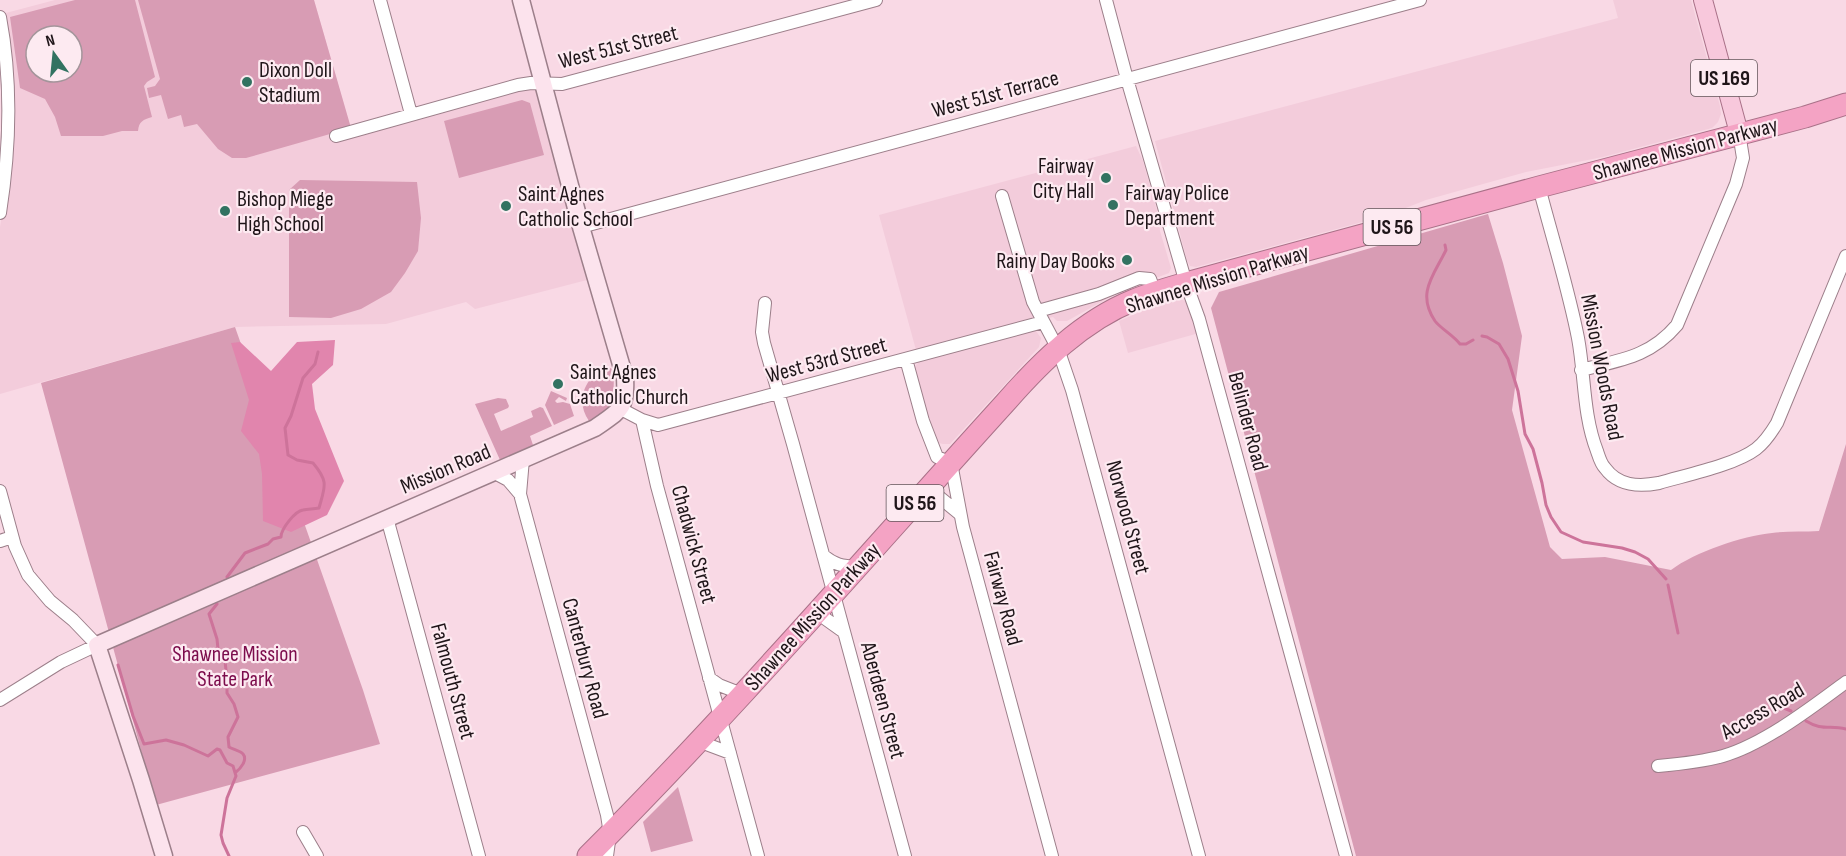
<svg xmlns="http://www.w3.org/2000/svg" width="1846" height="856" font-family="'Sofia Sans Condensed',sans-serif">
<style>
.built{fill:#f3ccdb;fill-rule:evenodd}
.green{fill:#d89cb4;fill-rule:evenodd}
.forest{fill:#e185ad}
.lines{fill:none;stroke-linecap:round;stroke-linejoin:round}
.stream{stroke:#cd739a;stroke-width:3}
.street-casing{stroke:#9c7f8a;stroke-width:14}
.secondary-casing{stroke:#9c7f8a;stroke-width:19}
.primary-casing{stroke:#a97188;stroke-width:20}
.highway-casing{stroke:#a97188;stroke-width:23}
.street{stroke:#fff;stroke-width:12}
.secondary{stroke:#fce3ed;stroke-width:16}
.primary{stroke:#f8c8dc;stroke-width:18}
.highway{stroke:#f4a3c4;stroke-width:21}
.poi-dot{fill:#327261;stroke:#fdeaf1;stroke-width:2}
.labels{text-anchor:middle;stroke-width:4.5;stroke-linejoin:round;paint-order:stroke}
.shield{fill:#fdeaf1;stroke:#62555a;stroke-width:1.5}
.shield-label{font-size:21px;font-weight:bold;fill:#1f1519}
.street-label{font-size:22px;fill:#1f1519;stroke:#fdeaf1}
.poi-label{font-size:22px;fill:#1f1519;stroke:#fdeaf1;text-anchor:start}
.park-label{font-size:22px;fill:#7c0c4c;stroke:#fdeaf1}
</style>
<rect width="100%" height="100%" fill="#f9d9e5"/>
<path class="built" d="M55,0H314L352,133L527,88L534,89L538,91L587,280L475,309L466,302L386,324L235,327L0,394V227L5,195L2,14ZM36,36H72V72H36Z
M1613,0H1691L1720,106L1721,114L1718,122L1712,128L1603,157L1526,172L1426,200L1388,215L1196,267L1190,266L1187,260L1155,141L1618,18Z
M1136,146L1143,161L1158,214L1160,231L1171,268L1169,273L1121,291L1067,321H1057L1053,317L916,350L879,215Z
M1179,299L1189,302L1199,333L1128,353L1119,321L1161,303Z
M1033,330L1036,331L1041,338L1039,347L950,444H943L939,443L926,416L914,370L916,365L920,361Z"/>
<path class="green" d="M75,0H135L155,77L147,82L144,86L152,117C143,120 139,121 138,131H122L103,136H61L55,117L45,99L20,88L10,17ZM36,36H72V72H36Z
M138,0H314L351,128L246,158H232L218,149L197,124L184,127L181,115L168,119L161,95L149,98L147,88L155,86L160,79Z
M522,100L530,103L544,155L459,178L444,121Z
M300,180L417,182L421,218L418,251L405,273L391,292L361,309L331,318L289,317V190Z
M1488,214L1503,263L1522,336L1512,410L1550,547L1562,559L1605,557L1671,570C1695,552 1742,536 1772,533C1787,531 1803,532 1819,531L1846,444V856H1356L1211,308L1219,292Z
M235,327L363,690L380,744L156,805L41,383Z
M608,367L612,369C617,387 612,418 589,421C574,400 586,375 608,367Z
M551,391L567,398L566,401L559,397L555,401L557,403L563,402L570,404L574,416L554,425L545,405Z
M498,398L506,399L509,406L508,408L494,414L501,431L533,417L531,411L540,407L543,408L552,426L530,436L533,445L500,460L475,404Z
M678,787L693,841L651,852L643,822Z"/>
<path class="forest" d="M335,340L333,365L312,384L315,409L344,481L327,515L291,532L263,521L262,474L259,454L241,431L249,400L231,343L240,342L271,371L297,342Z"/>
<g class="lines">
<path class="stream" d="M1445,245L1446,250C1434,275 1416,293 1435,321C1440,328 1453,335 1460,344H1466L1473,340
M1482,336L1487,337L1499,344L1508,359L1518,391L1525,434L1533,449L1542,483L1546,505L1551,517L1561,532L1583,542L1622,548L1635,552L1648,559L1666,579
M227,577L245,553L268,544L273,539L281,537C281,529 295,511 303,510C308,509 313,509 319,508C325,486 329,482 313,463L297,460L288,455L285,428L291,416L303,378L315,364L318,352
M1668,585L1678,633
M217,604L209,614L217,639L218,649L225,661L227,680V693L234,704L238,717L228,737L229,747C232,749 241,751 243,754C248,760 240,769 236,772
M118,665L133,716L144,744L166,740L184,745L208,756L217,749L220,750L227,763L233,766L236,776L227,798L221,835L223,843L229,856
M1779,706L1791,711
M1806,721C1822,731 1830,725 1846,729"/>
<g class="street-casing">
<path id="street" d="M380,0L411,114
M1106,0L1127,79L1186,283L1199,319L1346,856
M0,17C12,81 10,149 0,213
M336,136L518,85L531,83L562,84L876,0
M1539,187C1552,237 1568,287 1578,338C1585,376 1583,415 1597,451C1599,457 1601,464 1605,468C1618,486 1638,487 1659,483C1686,475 1735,465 1756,449C1765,442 1771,433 1777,423L1846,256
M1002,196L1033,302L1058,349L1072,390L1199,856
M581,227L1420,0
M765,303L762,332L764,343L793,444L905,856
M1038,311L1099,294L1139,278L1150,279L1155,292
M906,359L923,421L937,457L951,463L963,527L1052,856
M1581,370C1620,360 1650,357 1677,325L1736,184L1743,158L1739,133
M621,409L642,420L658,425L1043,322
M642,420L657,486L758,856
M523,459L520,494L607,815L610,834L607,856
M493,472L508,480L520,494
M928,488L960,514
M0,491L15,546L28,575L50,601L73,620L97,645L61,662L0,700
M387,518L479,856
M0,541L12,537
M823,555C834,565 843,566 857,567
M816,612L844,632
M709,678L719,685L742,694
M698,741L730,753
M1658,766C1680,764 1701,762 1723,756C1764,744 1811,708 1846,682
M303,832L317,856"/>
</g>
<g class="secondary-casing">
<path id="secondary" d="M164,856L141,780L97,645L595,428C619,411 627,410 625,378L581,227L521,0"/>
</g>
<g class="primary-casing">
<path id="primary" d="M1703,0L1739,133"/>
</g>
<g class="highway-casing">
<path id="highway" d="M588,856C733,711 867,555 1005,403C1041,362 1082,321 1134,300C1151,293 1169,288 1186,283L1539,187L1805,117L1846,104"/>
</g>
<use href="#street" class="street"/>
<use href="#secondary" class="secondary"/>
<use href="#primary" class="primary"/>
<use href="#highway" class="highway"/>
</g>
<g class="poi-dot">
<circle cx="247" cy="82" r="6"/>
<circle cx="1106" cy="178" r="6"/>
<circle cx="1113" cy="205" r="6"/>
<circle cx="506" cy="206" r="6"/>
<circle cx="225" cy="211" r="6"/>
<circle cx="1127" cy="260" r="6"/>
<circle cx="558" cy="384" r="6"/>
</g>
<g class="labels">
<g class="shield">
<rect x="1691" y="60" width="66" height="36" rx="4.5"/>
<rect x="1363.5" y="209" width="57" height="36" rx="4.5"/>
<rect x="886.5" y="485" width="57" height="36" rx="4.5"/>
</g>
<g class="shield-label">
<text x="1724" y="85">US 169</text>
<text x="1392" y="234">US 56</text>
<text x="915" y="510">US 56</text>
</g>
<g class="street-label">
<text transform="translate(618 46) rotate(-14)" y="8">West 51st Street</text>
<text transform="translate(995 93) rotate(-15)" y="8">West 51st Terrace</text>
<text transform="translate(1685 148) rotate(-15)" y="8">Shawnee Mission Parkway</text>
<text transform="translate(1217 278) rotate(-17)" y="8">Shawnee Mission Parkway</text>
<text transform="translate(826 359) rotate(-15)" y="8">West 53rd Street</text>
<text transform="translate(1603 367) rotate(79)" y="8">Mission Woods Road</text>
<text transform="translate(1249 421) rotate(75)" y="8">Belinder Road</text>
<text transform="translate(445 468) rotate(-23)" y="8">Mission Road</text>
<text transform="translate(1129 517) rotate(75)" y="8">Norwood Street</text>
<text transform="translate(695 544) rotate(75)" y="8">Chadwick Street</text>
<text transform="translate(1004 598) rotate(75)" y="8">Fairway Road</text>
<text transform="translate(812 616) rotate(-48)" y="8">Shawnee Mission Parkway</text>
<text transform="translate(586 658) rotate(75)" y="8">Canterbury Road</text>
<text transform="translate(454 681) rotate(75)" y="8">Falmouth Street</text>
<text transform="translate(884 700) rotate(75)" y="8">Aberdeen Street</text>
<text transform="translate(1762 710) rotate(-30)" y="8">Access Road</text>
</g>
<g class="poi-label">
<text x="259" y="77">Dixon Doll<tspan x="259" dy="25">Stadium</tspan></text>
<text x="1094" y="173" text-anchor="end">Fairway<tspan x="1094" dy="25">City Hall</tspan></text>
<text x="1125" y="200">Fairway Police<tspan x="1125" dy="25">Department</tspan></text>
<text x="518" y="201">Saint Agnes<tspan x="518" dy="25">Catholic School</tspan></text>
<text x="237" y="206">Bishop Miege<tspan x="237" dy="25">High School</tspan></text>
<text x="1115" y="268" text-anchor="end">Rainy Day Books</text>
<text x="570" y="379">Saint Agnes<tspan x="570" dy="25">Catholic Church</tspan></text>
</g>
<g class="park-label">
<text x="235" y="661">Shawnee Mission<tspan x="235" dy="25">State Park</tspan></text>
</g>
</g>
<g transform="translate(54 54) rotate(345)"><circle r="28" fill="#fdeaf1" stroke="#a4959b" stroke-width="1.5"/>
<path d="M0-4.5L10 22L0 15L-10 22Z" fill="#327261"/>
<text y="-9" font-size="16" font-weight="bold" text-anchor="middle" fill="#1f1519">N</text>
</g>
</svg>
